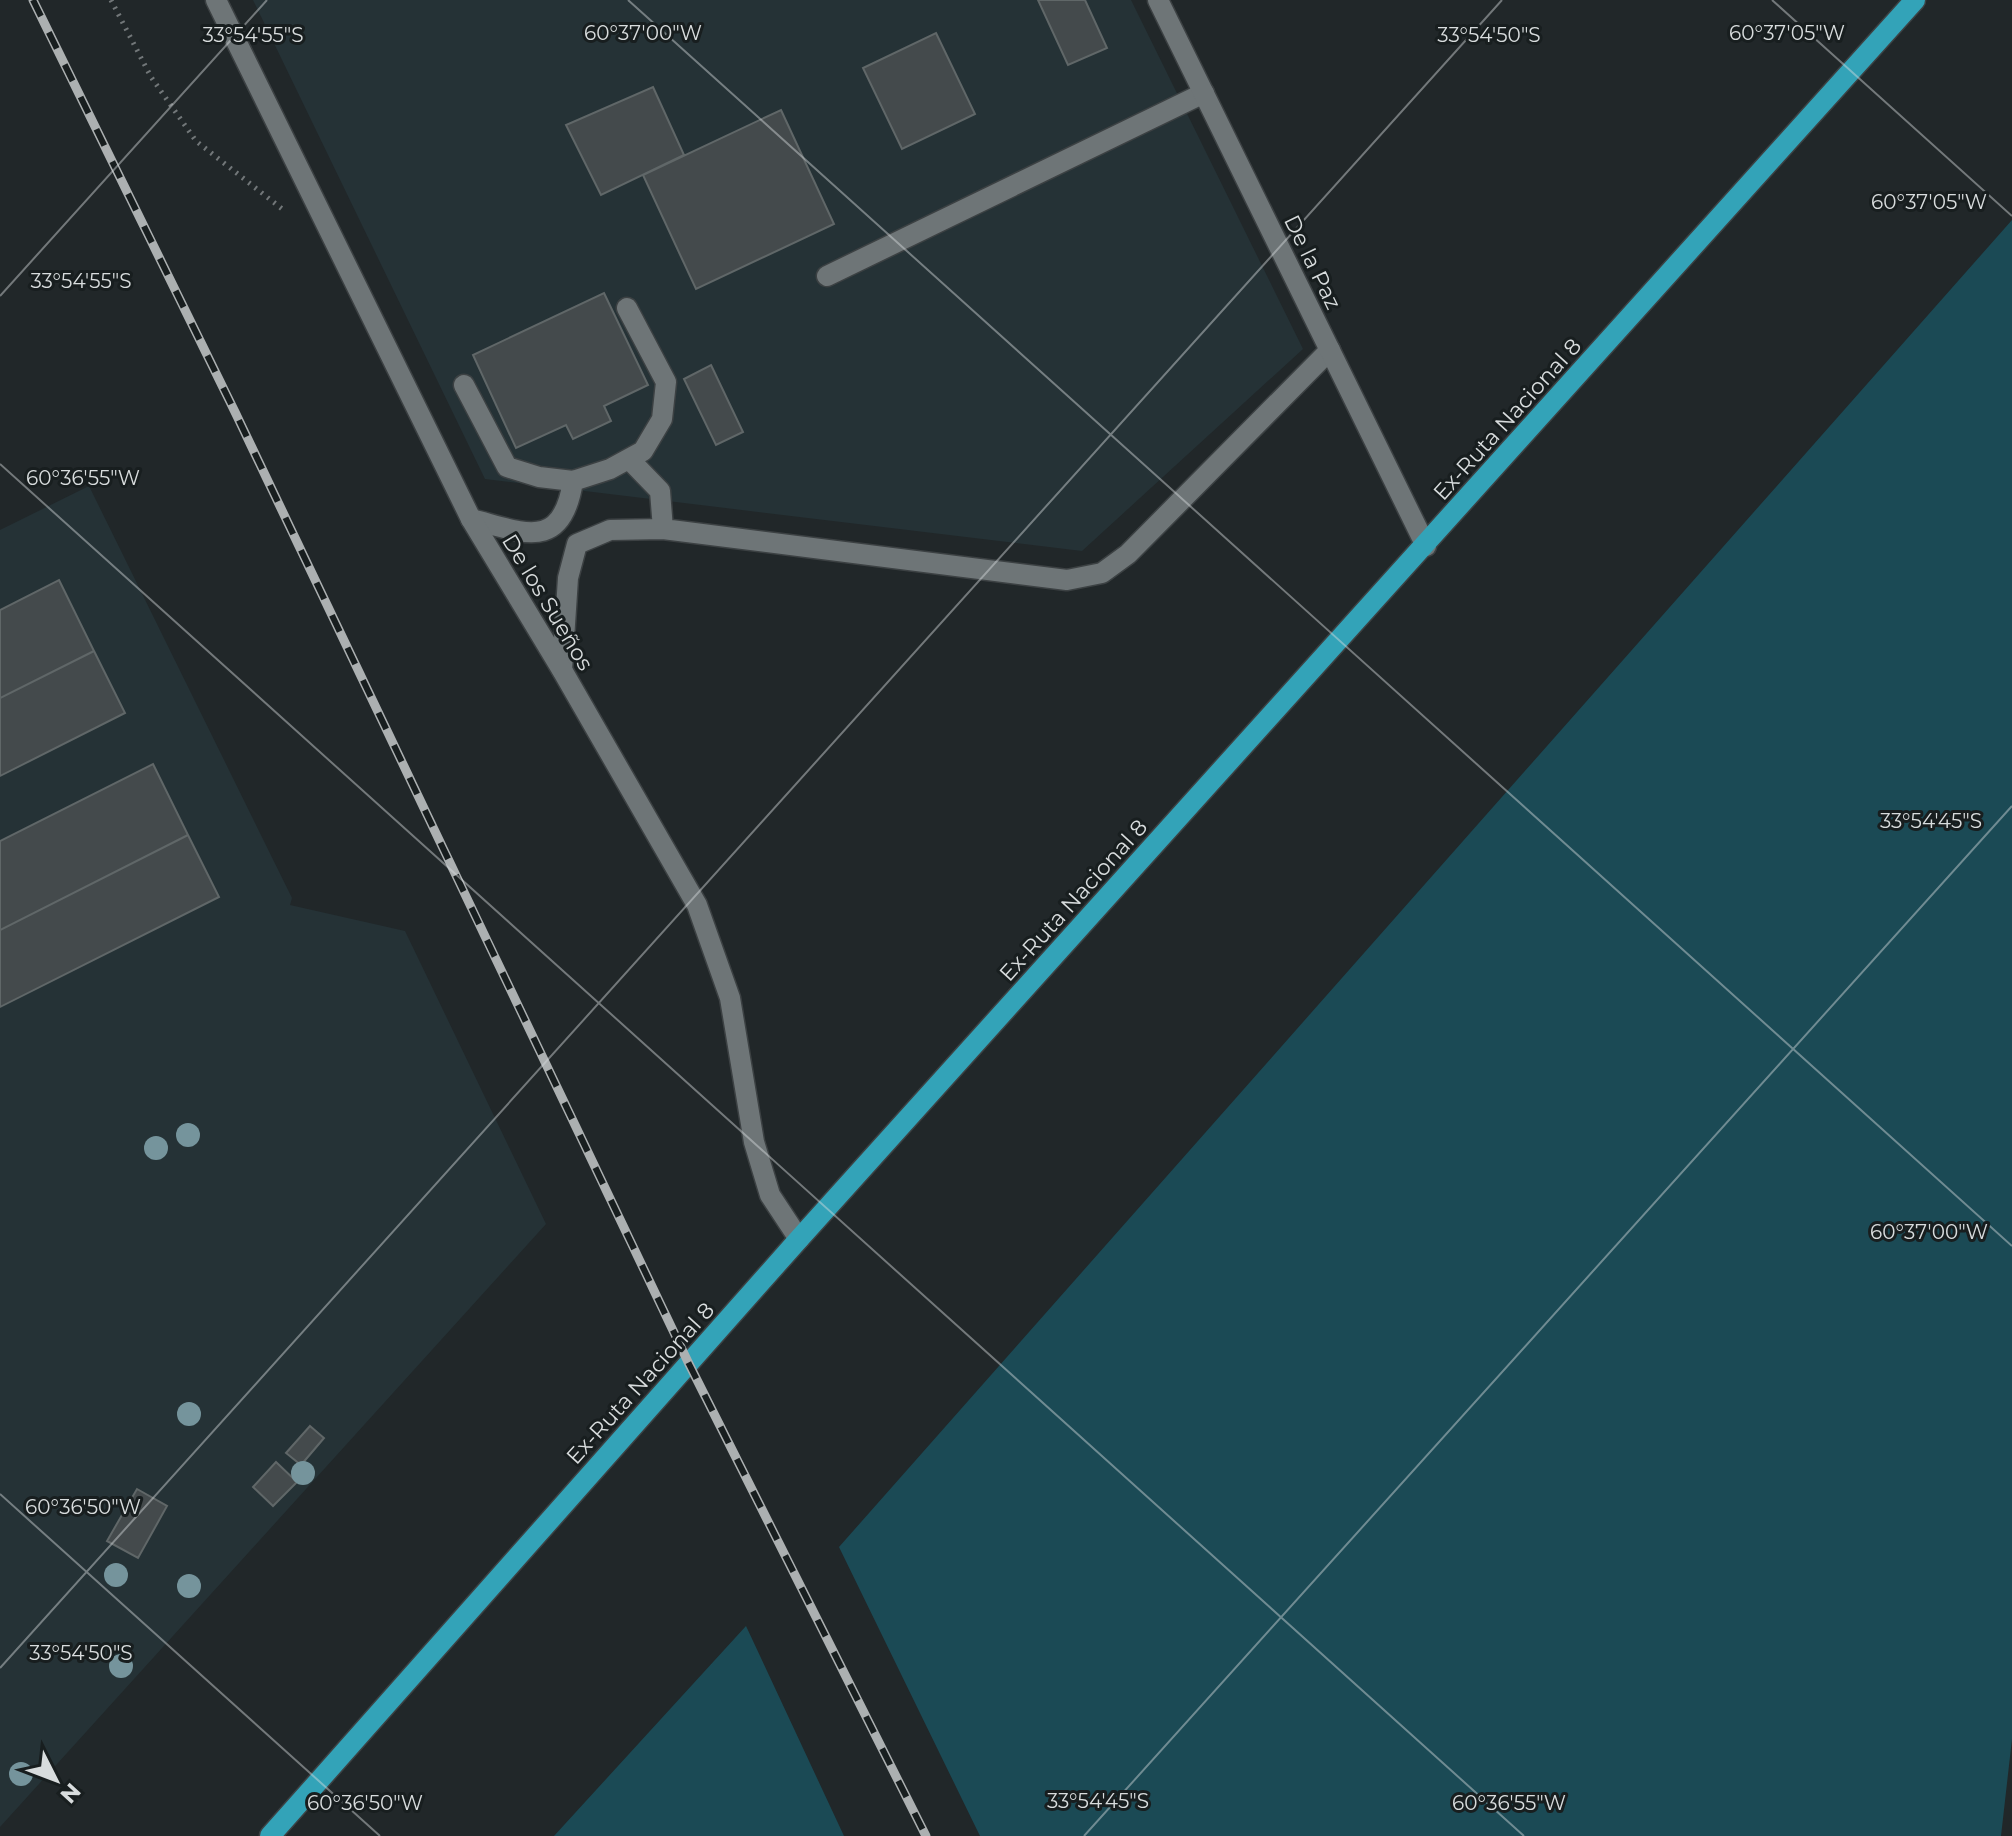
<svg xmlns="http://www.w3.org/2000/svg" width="2012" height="1836" font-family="Montserrat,sans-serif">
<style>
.built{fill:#253236}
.green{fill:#1b4a55}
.building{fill:#444a4c;stroke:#606768;stroke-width:2}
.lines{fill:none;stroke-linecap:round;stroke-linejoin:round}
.service-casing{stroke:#3c4143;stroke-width:23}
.minor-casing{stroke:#3c4143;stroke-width:23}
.primary-casing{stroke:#3c4143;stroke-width:23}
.path{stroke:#727779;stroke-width:5;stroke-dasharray:2 6;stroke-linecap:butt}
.service{stroke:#6e7577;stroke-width:20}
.minor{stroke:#6e7577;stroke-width:20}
.primary{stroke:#33a3b8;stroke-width:20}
.rail-casing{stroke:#acb0b1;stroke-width:9}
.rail{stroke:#181e1f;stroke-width:6;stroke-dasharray:18;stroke-linecap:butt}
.tree{fill:#75949c}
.ticks{fill:none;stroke:#d8dcdd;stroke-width:2;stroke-opacity:0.45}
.labels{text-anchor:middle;stroke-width:6;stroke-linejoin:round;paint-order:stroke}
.street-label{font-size:22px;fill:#d8dcdd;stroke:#181e1f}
.ticks-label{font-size:20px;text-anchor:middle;fill:#d8dcdd;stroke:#181e1f;stroke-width:6;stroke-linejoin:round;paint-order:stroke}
</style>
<rect width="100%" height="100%" fill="#212729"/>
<path class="built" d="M253,0H1131L1303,349L1082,551L485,479Z
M89,486L292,898L290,905L405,931L546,1224L0,1827V530Z"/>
<path class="green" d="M2012,220V1739L2001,1836H980L839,1547Z
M746,1626L844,1836H554Z"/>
<path class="building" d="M1038,0H1085L1107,48L1068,65Z
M936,33L975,114L902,149L863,68Z
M653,87L684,155L601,195L566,125Z
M781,110L834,224L696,289L643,175Z
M604,293L648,385L604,406L611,421L573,439L566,425L516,448L473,355Z
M711,365L743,432L716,445L684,379Z
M59,580L94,651L0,698V610Z
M94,651L125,713L0,776V698Z
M153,764L188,835L0,930V841Z
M188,835L219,897L0,1007V930Z
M310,1426L324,1438L301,1465L286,1453Z
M276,1462L297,1482L273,1506L253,1487Z
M137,1489L167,1506L138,1558L107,1541Z"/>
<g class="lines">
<g class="service-casing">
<path id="service" d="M827,276L1204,93
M464,385L507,467L539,477L573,481L610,469L643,451L662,419L666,382L627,308
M629,459L660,491L663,529
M471,519C523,532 562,553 573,481
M562,670L568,578L577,544L610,530L663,529L1067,580L1102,573L1128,554L1330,350"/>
</g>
<g class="minor-casing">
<path id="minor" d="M216,0L471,519L562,670L697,905L730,998L754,1142L770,1195L799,1239
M1158,0L1426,546"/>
</g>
<g class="primary-casing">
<path id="primary" d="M270,1836L799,1239L1915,0"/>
</g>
<path class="path" d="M111,0L151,77L196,141L286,212"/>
<use href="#service" class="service"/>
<use href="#minor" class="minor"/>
<use href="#primary" class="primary"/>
<g class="rail-casing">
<path id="rail" d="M33,0L236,414L689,1364L926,1836"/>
</g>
<use href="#rail" class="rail"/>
</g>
<g class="tree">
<circle cx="188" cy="1135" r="12"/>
<circle cx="156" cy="1148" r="12"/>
<circle cx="189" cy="1414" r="12"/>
<circle cx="303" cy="1473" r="12"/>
<circle cx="116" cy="1575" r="12"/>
<circle cx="189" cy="1586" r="12"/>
<circle cx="121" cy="1666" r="12"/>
<circle cx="21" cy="1774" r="12"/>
</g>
<path class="ticks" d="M628,0L2012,1246M1772,0L2012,216M0,296L267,0M0,464L1524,1836M0,1494L380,1836M0,1668L1502,0M1084,1836L2012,806"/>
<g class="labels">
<g class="street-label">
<text transform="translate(1313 262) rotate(64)" y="8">De la Paz</text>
<text transform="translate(1507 419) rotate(-48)" y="8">Ex-Ruta Nacional 8</text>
<text transform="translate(548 602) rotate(59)" y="8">De los Sueños</text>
<text transform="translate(1073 900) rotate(-48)" y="8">Ex-Ruta Nacional 8</text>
<text transform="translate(640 1383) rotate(-48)" y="8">Ex-Ruta Nacional 8</text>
</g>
</g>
<g class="ticks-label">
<text x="643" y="40">60°37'00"W</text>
<text x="1787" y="40">60°37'05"W</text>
<text x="253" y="42">33°54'55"S</text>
<text x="1489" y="42">33°54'50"S</text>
<text x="1929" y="209">60°37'05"W</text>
<text x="81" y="288">33°54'55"S</text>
<text x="83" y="485">60°36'55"W</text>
<text x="1931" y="828">33°54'45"S</text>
<text x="1929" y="1239">60°37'00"W</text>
<text x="83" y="1514">60°36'50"W</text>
<text x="81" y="1660">33°54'50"S</text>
<text x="1098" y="1808">33°54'45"S</text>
<text x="365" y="1810">60°36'50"W</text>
<text x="1509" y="1810">60°36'55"W</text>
</g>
<g transform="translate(56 1780) rotate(132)" stroke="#181e1f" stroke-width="6" paint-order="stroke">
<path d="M0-6L14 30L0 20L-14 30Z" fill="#d8dcdd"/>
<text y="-12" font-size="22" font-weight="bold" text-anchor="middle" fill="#d8dcdd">N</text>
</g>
</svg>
